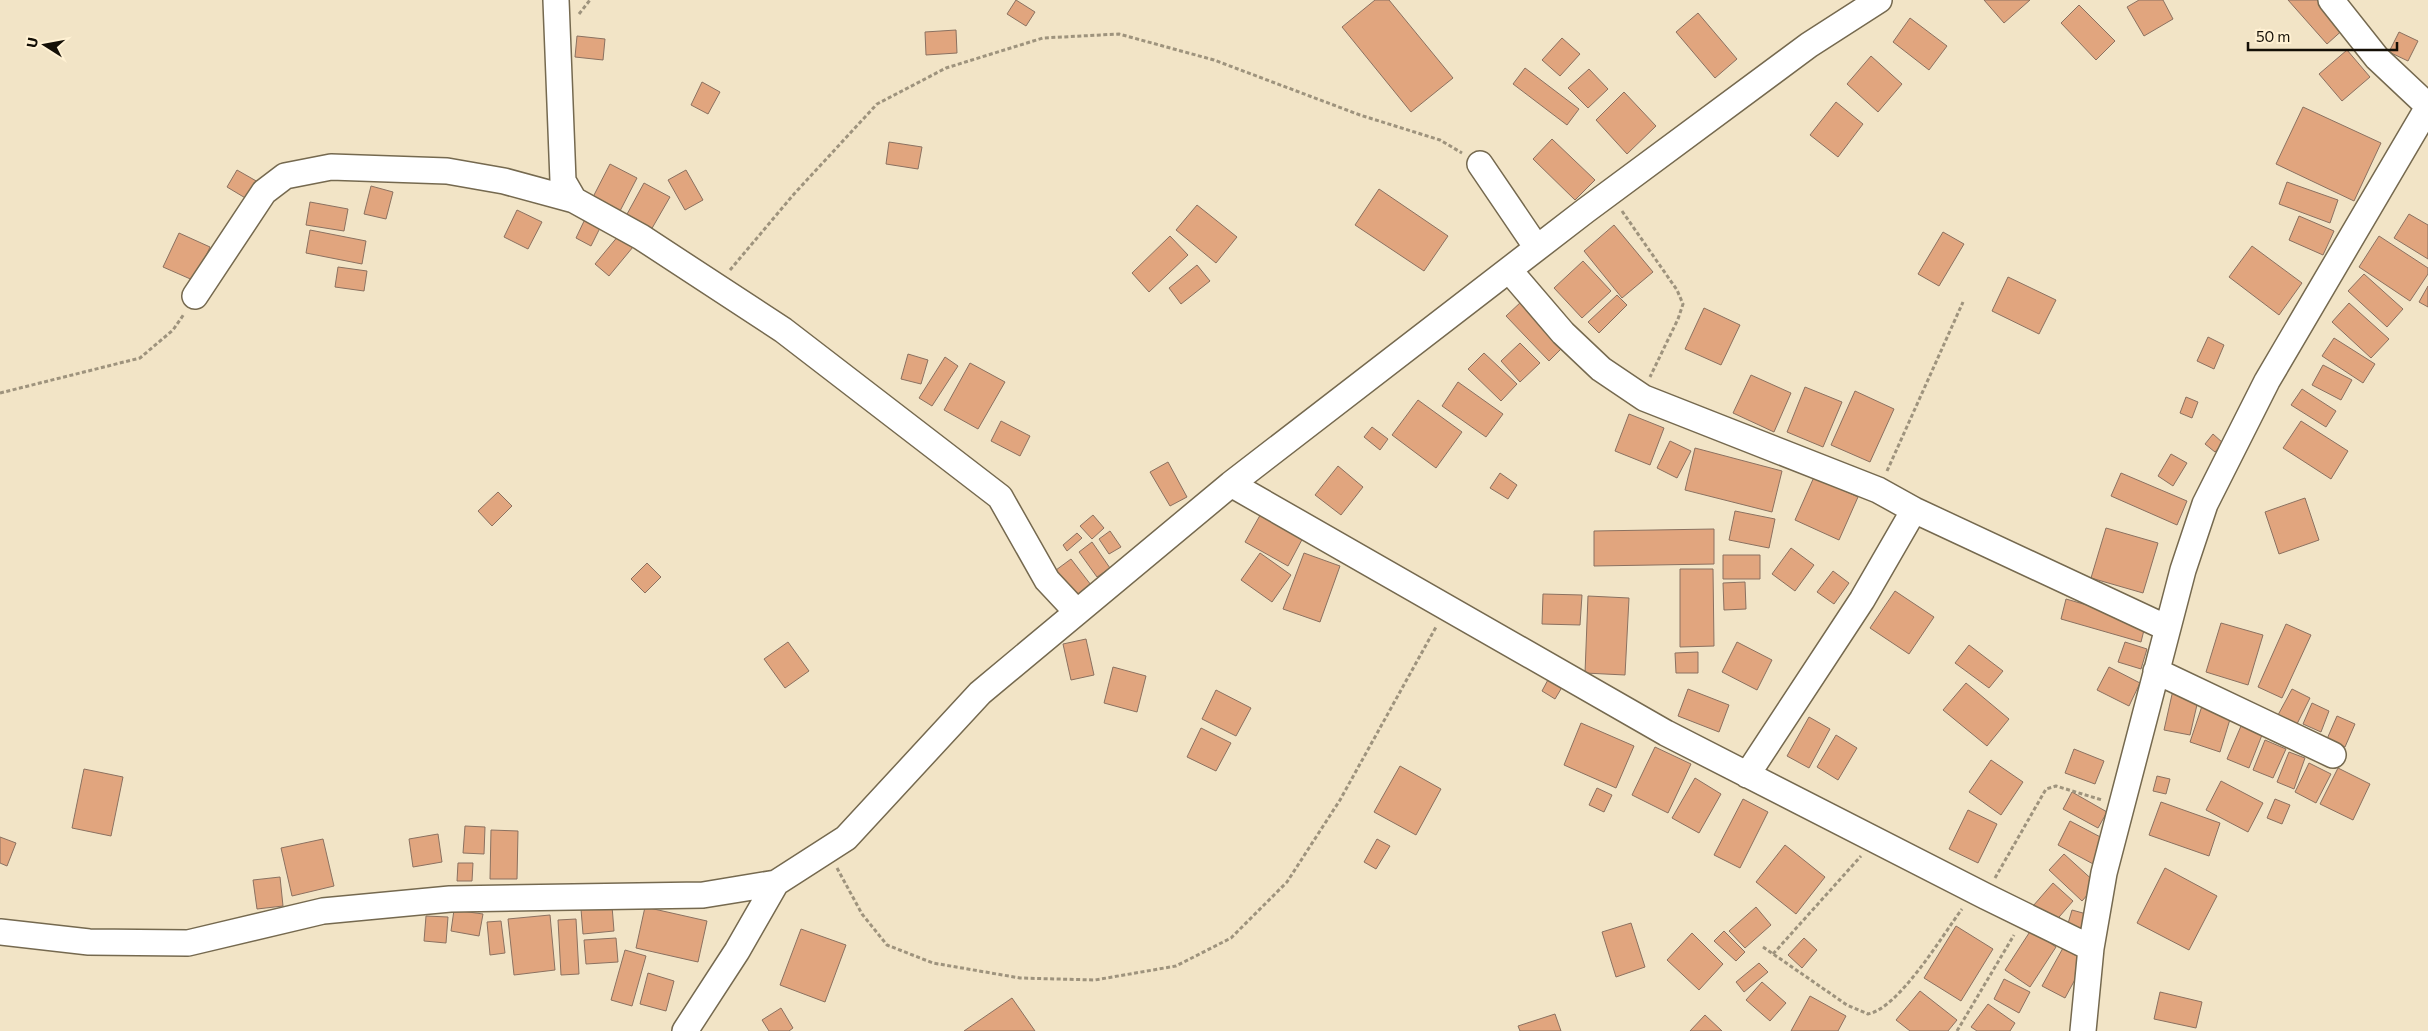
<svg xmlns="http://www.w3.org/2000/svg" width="2428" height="1031" font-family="Commissioner,sans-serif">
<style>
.building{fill:#e1a57e;stroke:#8b7160}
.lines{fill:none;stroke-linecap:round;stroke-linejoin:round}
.minor-casing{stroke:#75694f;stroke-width:28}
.path{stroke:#9e937d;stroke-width:3;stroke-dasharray:4 2.5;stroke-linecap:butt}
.minor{stroke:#fff;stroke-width:25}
</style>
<rect width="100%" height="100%" fill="#f2e4c6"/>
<path class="building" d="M1016,0L1035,12L1026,26L1007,14Z
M1375,0H1389L1453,78L1411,112L1342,27Z
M1984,0H2030L2004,23Z
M2139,0H2163L2173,19L2144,36L2127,7Z
M2288,0H2322L2346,27L2327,44Z
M2079,5L2115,41L2096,60L2061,23Z
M1698,13L1737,59L1715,78L1676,32Z
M1910,18L1947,46L1929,70L1893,42Z
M956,30L957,53L926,55L925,32Z
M2399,32L2418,41L2408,61L2389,52Z
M577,36L605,39L603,60L575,57Z
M1562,38L1580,54L1560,76L1542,60Z
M2347,50L2370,77L2342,101L2319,74Z
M1871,56L1902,84L1878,112L1847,84Z
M1525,68L1579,109L1567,125L1513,84Z
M1589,69L1608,89L1588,108L1568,88Z
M702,82L720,92L708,114L691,105Z
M1624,92L1656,126L1627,154L1596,120Z
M1836,102L1863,124L1838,157L1810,135Z
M2303,107L2381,143L2354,201L2276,164Z
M1552,139L1595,180L1575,200L1533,159Z
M889,142L922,147L918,169L886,164Z
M610,164L637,178L620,211L593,197Z
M237,170L258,182L247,199L227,187Z
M686,170L703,200L685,210L668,180Z
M2287,182L2338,200L2330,223L2279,204Z
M644,183L670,197L651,230L626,216Z
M371,186L393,192L386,219L364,214Z
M1379,189L1448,236L1424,271L1355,225Z
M310,202L348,209L344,231L306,225Z
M1197,205L1237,237L1216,263L1176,230Z
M517,210L542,222L528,249L504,237Z
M2409,214L2428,225V259L2394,238Z
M2299,216L2334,231L2323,255L2289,240Z
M585,219L601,226L591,246L576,238Z
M1614,225L1653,272L1622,298L1584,251Z
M310,230L366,241L362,264L306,253Z
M1943,232L1964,244L1939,286L1918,274Z
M179,233L210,247L195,281L163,267Z
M619,235L633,247L609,276L595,264Z
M1170,236L1188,255L1149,292L1132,273Z
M2379,236L2428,268V274L2410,301L2359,267Z
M2252,246L2302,283L2279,315L2229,277Z
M1583,261L1611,291L1582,318L1554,288Z
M1197,265L1210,281L1181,304L1169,288Z
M338,267L367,271L364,291L335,287Z
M2364,274L2403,309L2387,327L2348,291Z
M2008,277L2056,300L2039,334L1992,311Z
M2428,286V307L2419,302Z
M1617,295L1627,305L1599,333L1588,322Z
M1522,301L1564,346L1549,361L1506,316Z
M2349,303L2389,339L2371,358L2332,322Z
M1704,308L1740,325L1721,365L1685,349Z
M2208,337L2224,345L2214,369L2197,361Z
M2334,338L2375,364L2363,383L2322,356Z
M1520,343L1540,363L1520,382L1501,361Z
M1484,353L1517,384L1501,401L1468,369Z
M908,354L928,360L921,384L901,379Z
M945,357L958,366L932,406L919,398Z
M970,363L1005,382L978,429L944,410Z
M2323,365L2352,380L2341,400L2312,385Z
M1751,375L1791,393L1774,432L1733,413Z
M1458,382L1503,414L1486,437L1442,406Z
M1805,387L1842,402L1823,447L1787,432Z
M2302,389L2336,411L2326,427L2291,405Z
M1855,391L1894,409L1870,462L1831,445Z
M2186,397L2198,402L2192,418L2180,413Z
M1418,400L1462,432L1436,468L1392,435Z
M1629,414L1664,428L1650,465L1615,451Z
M1001,421L1030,436L1020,456L991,441Z
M2301,421L2348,451L2331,479L2283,448Z
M1372,427L1388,439L1380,450L1364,437Z
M2213,434L2223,443L2215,452L2205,444Z
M1670,441L1691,451L1677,478L1657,468Z
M1695,448L1782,471L1772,512L1685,490Z
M2171,454L2187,463L2173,486L2158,476Z
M1168,462L1187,497L1170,506L1150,472Z
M1338,466L1363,487L1341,515L1315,495Z
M1500,473L1517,485L1508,499L1490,488Z
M2121,473L2187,501L2177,525L2111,496Z
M1814,477L1858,497L1839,540L1795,520Z
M498,492L512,506L492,526L478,511Z
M2305,498L2319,540L2279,554L2265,512Z
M1263,510L1305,534L1288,566L1245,542Z
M1735,511L1775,519L1769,548L1729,540Z
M1093,515L1104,528L1092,539L1080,526Z
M2106,528L2158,543L2143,593L2091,578Z
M1714,529V564L1594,566V531Z
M1110,531L1121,547L1109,554L1099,539Z
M1077,533L1082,538L1067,551L1063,545Z
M1092,542L1110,568L1097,577L1079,552Z
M1791,548L1814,565L1795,591L1772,574Z
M1260,553L1291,575L1272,602L1241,580Z
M1304,553L1340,566L1320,622L1283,609Z
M1723,555H1760V579H1723Z
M1071,559L1091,585L1076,596L1056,570Z
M647,563L661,577L645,593L631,579Z
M1680,569H1713L1714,646L1680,647Z
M1833,571L1849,583L1834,604L1817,592Z
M1745,582L1746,609L1724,610L1723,583Z
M1895,591L1934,617L1909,654L1870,628Z
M1543,594L1582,595L1580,625L1542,624Z
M1588,596L1629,598L1625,675L1585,673Z
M2066,599L2146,622L2141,642L2061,619Z
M2221,623L2263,635L2248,685L2206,672Z
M2286,624L2311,635L2282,698L2258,687Z
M1086,639L1094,675L1071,680L1063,644Z
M788,642L809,671L785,688L764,659Z
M1737,642L1772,660L1757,690L1722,672Z
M2125,642L2147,649L2141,669L2118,662Z
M1969,645L2003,671L1989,688L1955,663Z
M1698,652V673H1676L1675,653Z
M1113,667L1146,676L1137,712L1104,703Z
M2109,667L2140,683L2129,706L2097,690Z
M1550,676L1564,684L1555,699L1542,691Z
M1966,683L2009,719L1987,746L1943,710Z
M1688,689L1729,705L1719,732L1678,716Z
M2292,689L2310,698L2297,724L2278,715Z
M1216,690L1251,708L1236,736L1202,719Z
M2173,690L2199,696L2190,735L2164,730Z
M2312,703L2329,711L2321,732L2303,724Z
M2202,706L2231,716L2220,752L2190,742Z
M2337,716L2355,724L2345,747L2327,739Z
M1809,717L1830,729L1809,768L1787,756Z
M1581,723L1634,746L1616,788L1564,765Z
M2241,726L2262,735L2249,768L2227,759Z
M1201,728L1231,743L1216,771L1187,757Z
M1836,735L1857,748L1838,780L1817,767Z
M2265,740L2286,749L2273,778L2253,770Z
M1655,747L1691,764L1668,813L1632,795Z
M2074,749L2104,761L2095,784L2065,773Z
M2289,752L2305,758L2294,789L2277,782Z
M1991,760L2023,782L2001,815L1969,792Z
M2309,763L2331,774L2316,803L2295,792Z
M1400,766L1441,789L1416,835L1374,812Z
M2338,768L2370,784L2353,820L2320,804Z
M84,769L123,777L111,836L72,828Z
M2157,776L2170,779L2166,794L2153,791Z
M1695,778L1721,794L1699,833L1672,818Z
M2221,781L2263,803L2248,832L2206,810Z
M1597,788L1612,795L1604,812L1589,805Z
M2072,792L2107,812L2098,828L2063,809Z
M1743,799L1768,812L1740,868L1714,855Z
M2275,799L2290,805L2282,824L2267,818Z
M2161,802L2220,823L2209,856L2149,835Z
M1968,810L1997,824L1978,863L1949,849Z
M2070,821L2108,841L2095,865L2058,845Z
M465,826L485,827L484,854L463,853Z
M491,830L518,831L517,879H490Z
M438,834L442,862L413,867L409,839Z
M0,837L16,843L7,866L0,863Z
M323,839L334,886L292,896L281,848Z
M1377,839L1390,846L1376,869L1364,862Z
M1785,845L1825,877L1796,914L1756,882Z
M2064,854L2097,884L2082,901L2049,870Z
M458,863H473L472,881H457Z
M2165,868L2217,896L2189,950L2137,923Z
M280,877L283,906L257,909L253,880Z
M2053,883L2073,901L2053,924L2033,906Z
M612,906L614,931L583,934L581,909Z
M645,907L707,921L698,962L636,948Z
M1756,907L1771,925L1745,948L1729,931Z
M454,910L483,914L479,936L451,931Z
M2072,910L2090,915L2085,933L2067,927Z
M550,915L555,970L514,975L508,919Z
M426,916L448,917L446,943L424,941Z
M576,919L579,974L561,975L558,920Z
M501,921L505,953L490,955L487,922Z
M1631,923L1645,967L1616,977L1602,932Z
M1956,926L1993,949L1961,1001L1924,978Z
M801,929L846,945L825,1002L780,985Z
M2031,930L2056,947L2030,987L2005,970Z
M1724,931L1745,952L1736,961L1714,941Z
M1692,933L1723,964L1699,990L1667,960Z
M616,938L618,962L586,964L584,940Z
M1804,938L1817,950L1802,968L1788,955Z
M2063,948L2085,961L2065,998L2042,986Z
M625,950L646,956L632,1006L611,1000Z
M1759,963L1768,972L1744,992L1736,982Z
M648,973L674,981L666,1011L640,1004Z
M2004,979L2030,992L2019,1013L1994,999Z
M1762,982L1786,1003L1770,1021L1746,1000Z
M1920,991L1957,1020L1948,1031H1910L1896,1020Z
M2160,992L2202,1002L2196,1028L2154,1019Z
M1810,996L1846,1016L1838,1031H1791Z
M1012,998L1035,1031H964Z
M1988,1004L2015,1023L2010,1031H1977L1971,1027Z
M781,1008L793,1028L789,1031H769L762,1020Z
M1555,1014L1561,1031H1520L1518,1026Z
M1705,1015L1722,1031H1690Z"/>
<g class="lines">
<g class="minor-casing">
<path id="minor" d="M556,0L563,181L574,200L641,237L783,330L1000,497L1047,580L1076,611
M2331,0L2377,58L2428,106
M1480,164L1537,248
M1509,270L1563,333L1601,369L1644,398L1878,490L1914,510L2167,628
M195,296L264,192L285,176L331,167L447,171L504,181L574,200
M1231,484L1666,733L1985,896L2091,948
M2156,671L2333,755
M1747,775L1862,600L1914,510
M0,932L89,942L188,943L323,911L450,899L703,895L776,883L846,838L980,693L1231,484L1585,211L1809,45L1879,0
M685,1031L737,951L776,883
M2083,1031L2091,948L2104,873L2183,570L2205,504L2267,381L2428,107"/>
</g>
<path class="path" d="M579,14L590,0
M1622,211L1677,290L1683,304L1678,319L1650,377
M730,270L794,194L877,104L946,68L1043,38L1119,34L1214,60L1360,115L1440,140L1462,153
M0,393L140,358L173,330L184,314
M1887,471L1963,302
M837,868L862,914L887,945L933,963L1020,978L1095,980L1176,966L1231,938L1287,882L1340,800L1436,627
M1995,878L2046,789L2056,786L2102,800
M1763,947L1847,1005L1868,1014C1899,1008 1942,936 1962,909
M1773,954L1861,856
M1957,1031L2014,935"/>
<use href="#minor" class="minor"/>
</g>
<g transform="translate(45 45) rotate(281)" stroke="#fff1d3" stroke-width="4" paint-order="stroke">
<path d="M0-4L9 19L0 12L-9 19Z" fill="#140f06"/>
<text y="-8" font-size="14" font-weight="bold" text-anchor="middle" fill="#140f06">U</text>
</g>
<path d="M2248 42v8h149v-8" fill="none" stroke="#140f06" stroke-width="2.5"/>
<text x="2256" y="42" font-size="15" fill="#140f06" stroke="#fff1d3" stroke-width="4" paint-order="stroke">50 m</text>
</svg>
